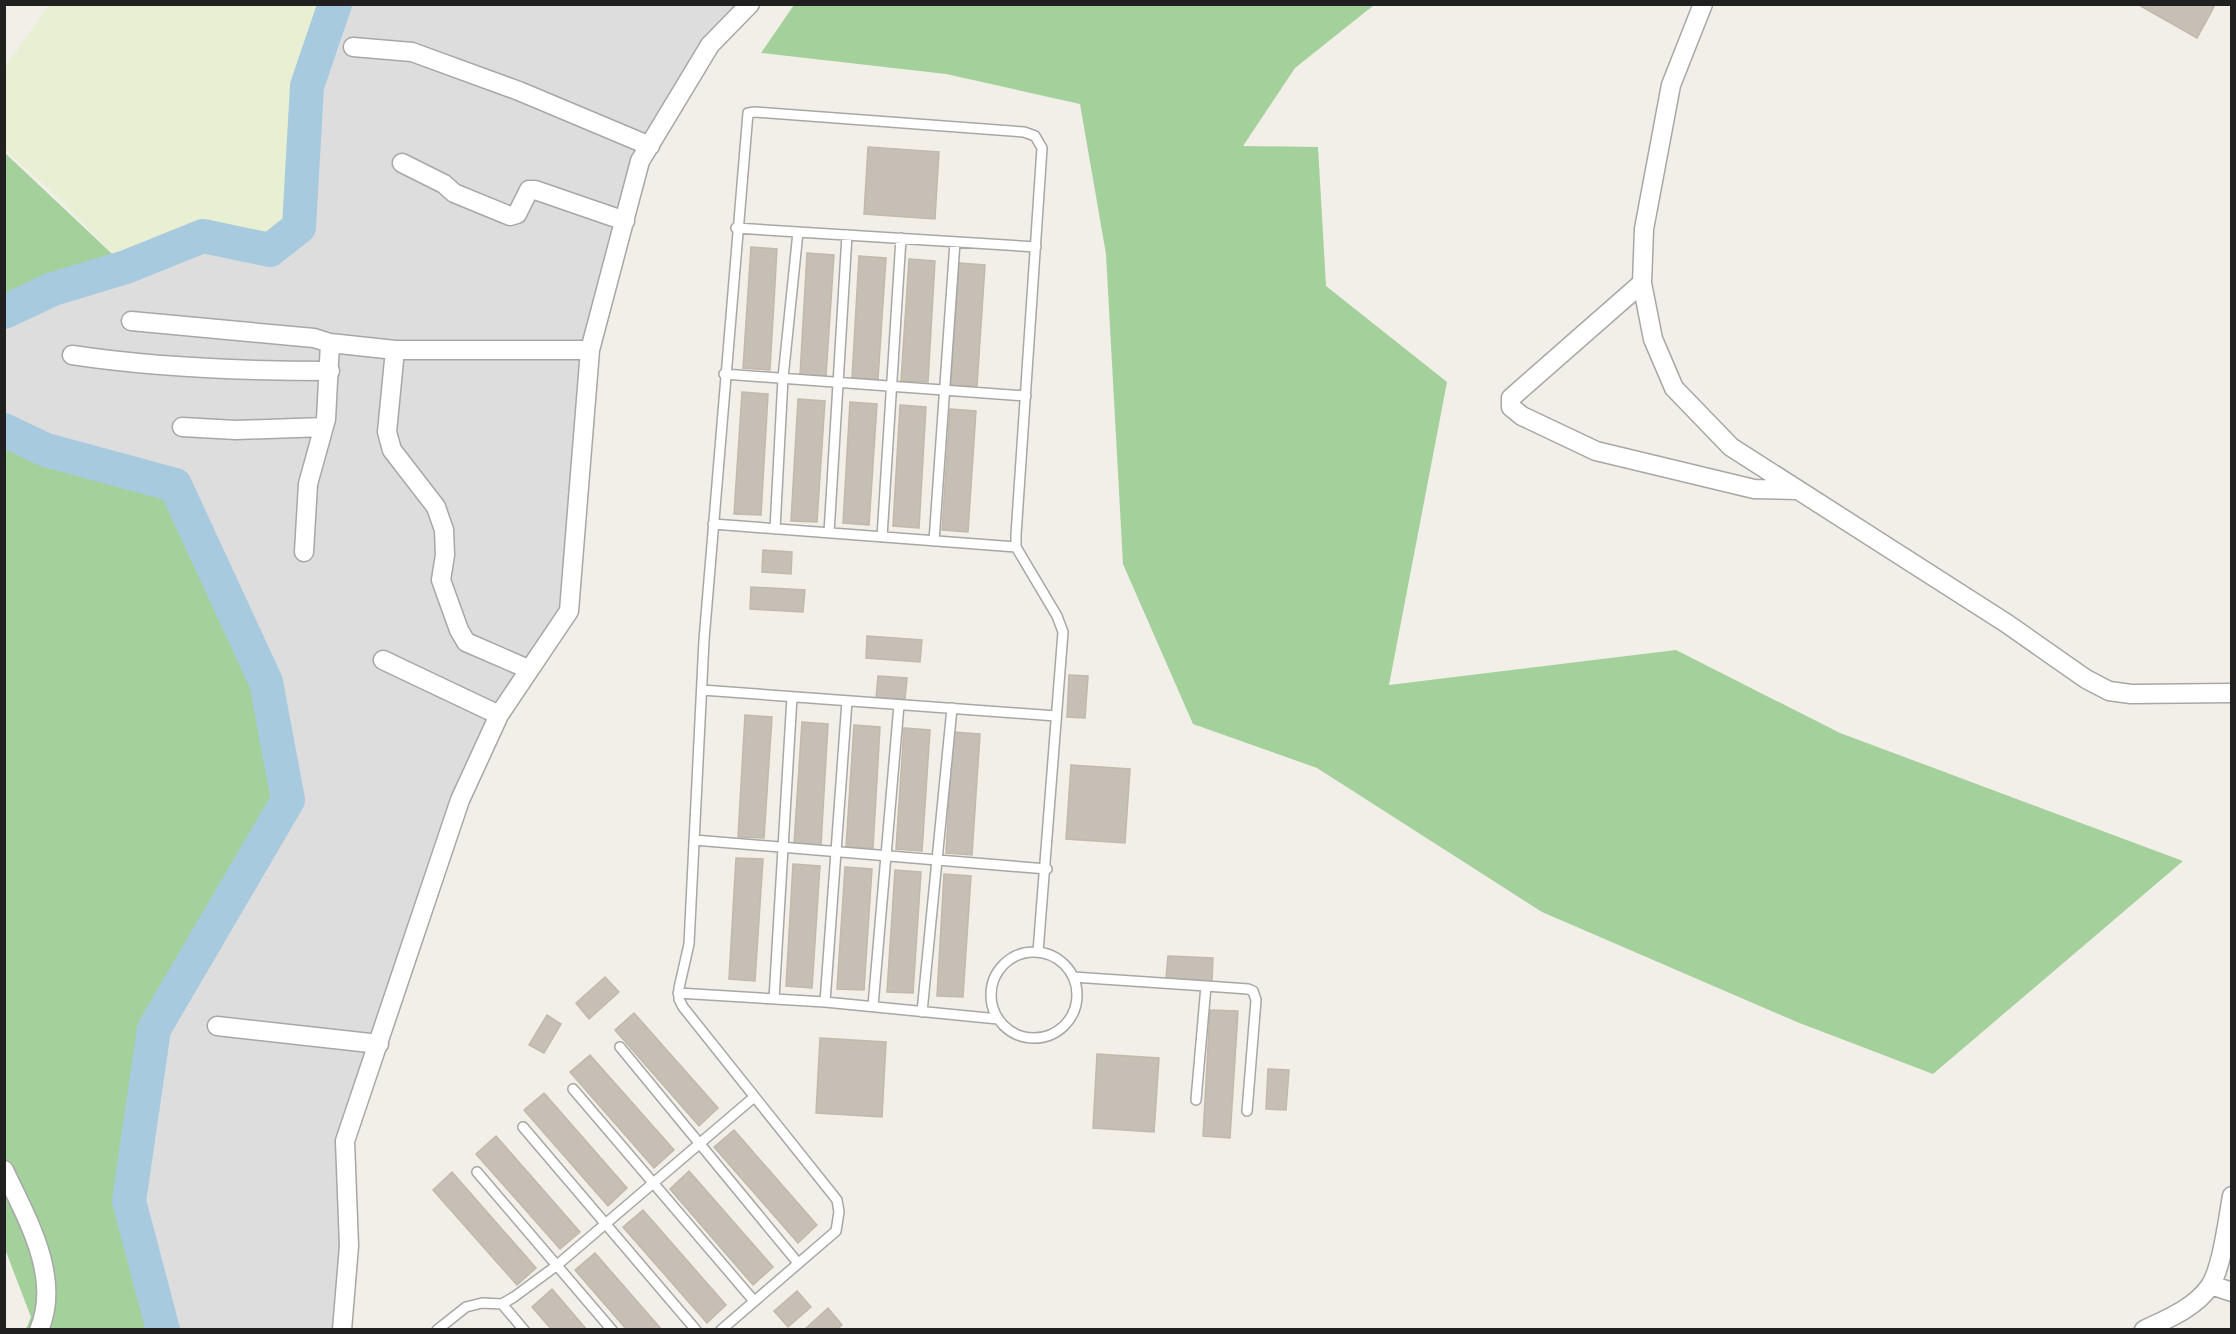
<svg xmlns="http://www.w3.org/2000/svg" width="2236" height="1334" font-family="'PT Sans Narrow',sans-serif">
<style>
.residential{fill:#dedddd}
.farmland{fill:#e9efd2}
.forest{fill:#a4d09c}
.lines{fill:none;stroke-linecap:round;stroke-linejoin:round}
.river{stroke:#a7cade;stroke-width:34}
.building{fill:#c6bfb6;stroke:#c3b8a9;stroke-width:1.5}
.service-casing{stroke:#a7a7a7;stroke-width:12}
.minor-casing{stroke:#a7a7a7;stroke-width:21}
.service{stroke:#fff;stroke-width:9}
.minor{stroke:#fff;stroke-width:18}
</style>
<rect width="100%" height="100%" fill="#f1efe7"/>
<path class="residential" d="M335,5H750L710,45L640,162L583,366L569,611L501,707L345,1141L342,1329H163L129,1201L154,1029L288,799L266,682L175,485L46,450L5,430V312L53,289L126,267L203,236L270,250L299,227L307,86Z"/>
<path class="farmland" d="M49,5H335L307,86L299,227L270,250L203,236L126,267L50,190L5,150V67Z"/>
<path class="forest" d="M794,5H1374L1295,68L1243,146L1318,147L1326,286L1447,382L1389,685L1676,650L1840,733L2183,861L1933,1074L1797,1022L1542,912L1317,768L1193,724L1123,564L1106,254L1080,104L946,74L761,53Z
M4,153H5L126,267L53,289L5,312Z
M5,430L46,450L175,485L266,682L288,800L154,1029L129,1201L163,1329H26L31,1317L5,1249Z"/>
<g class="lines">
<path class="river" d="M4,312L53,289L126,267L203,236L270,250L299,227L307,86L335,4
M4,430L46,450L175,485L266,682L288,800L154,1029L129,1201L163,1330"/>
</g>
<path class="building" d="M2137,4H2210L2214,7L2197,38Z
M868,147L939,152L935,219L864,214Z
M751,247L777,249L770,370L743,368Z
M807,253L834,255L826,376L800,375Z
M859,256L886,258L878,379L852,378Z
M909,259L935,261L928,382L901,381Z
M959,263L985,265L977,386L951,385Z
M742,392L768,394L761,515L734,514Z
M798,399L825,401L817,522L791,521Z
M850,402L877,404L869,525L843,523Z
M900,405L926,407L919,528L893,526Z
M950,409L976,411L968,532L942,530Z
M763,550L792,552L791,574L762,572Z
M751,587L805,590L803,612L750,609Z
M867,636L922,640L920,662L866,658Z
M1069,675L1088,676L1085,718L1067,717Z
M878,676L907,678L905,699L876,698Z
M745,715L772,717L764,838L738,837Z
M802,722L828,724L821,845L794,844Z
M854,725L880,727L873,848L846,847Z
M904,728L930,730L922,851L896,849Z
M953,732L980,734L972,855L946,853Z
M1071,765L1130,769L1125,843L1066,839Z
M736,858L763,859L755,981L729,979Z
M793,864L820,866L812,988L786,986Z
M845,867L872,869L864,990L837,989Z
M895,870L921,872L913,993L887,992Z
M944,874L971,876L963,997L937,996Z
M1168,956L1213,958L1212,981L1166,978Z
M605,977L619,992L589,1019L576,1003Z
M1210,1010L1238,1011L1230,1138L1203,1136Z
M634,1013L718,1108L699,1126L615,1030Z
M547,1015L561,1024L544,1053L529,1045Z
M820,1038L886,1042L882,1117L816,1113Z
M1097,1054L1159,1058L1154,1132L1093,1128Z
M590,1055L674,1150L654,1168L570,1072Z
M1268,1069L1289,1070L1286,1110L1266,1109Z
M544,1093L627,1188L608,1206L524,1110Z
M734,1130L817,1225L798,1243L714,1147Z
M496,1136L580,1232L560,1249L476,1154Z
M689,1171L773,1267L753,1285L670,1189Z
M452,1172L536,1268L517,1285L433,1190Z
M643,1210L726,1305L707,1323L623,1227Z
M595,1253L662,1330H627L575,1270Z
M552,1289L587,1330H552L532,1307Z
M797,1291L811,1307L788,1327L774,1311Z
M828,1308L842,1325L836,1330H804Z"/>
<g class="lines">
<g class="service-casing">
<path id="service" d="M736,228L1036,247
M724,374L1026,396
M713,524L1016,547
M775,529L783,378L798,232
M829,533L847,235
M882,537L901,238
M934,541L955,242
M702,690L1056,716
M694,840L1047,869
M991 995a43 43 0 1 1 86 0a43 43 0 1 1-86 0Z
M1073,977L1206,986L1196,1100
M1206,986L1248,989L1253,991L1256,1000L1247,1111
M678,993L825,1002L998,1019
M774,999L792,697
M825,1002L847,701
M873,1006L899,705
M922,1012L952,708
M620,1047L798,1263
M573,1089L754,1301
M523,1127L696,1330
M477,1172L612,1330
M502,1304L524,1330
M437,1330L466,1307L482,1303L502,1304L514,1297L556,1266L753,1098
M721,1330L836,1231L839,1212L837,1200L683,1007L679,999V988L689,944L704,640L748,113L755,112L1024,132L1035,136L1042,148L1016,535V547L1057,616L1063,632L1038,952"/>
</g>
<g class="minor-casing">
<path id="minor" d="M1703,4L1671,85L1644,229L1642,283L1653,339L1674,388L1731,447L2006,623L2086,679L2109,691L2131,694L2232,693
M353,47L412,52L519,91L650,146
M402,163L444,184L454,193L510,216L517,214L529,190H535L625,221
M1642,283L1511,398V407L1522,416L1596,451L1754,489L1796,490
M131,321L314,338L330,343L395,350H590
M395,350L387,432L392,450L436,507L444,530L445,555L441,580L459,630L466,642L528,669
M72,355C158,368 243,371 330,371
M182,427L236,430L324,427
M304,552L308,484L326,419L330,343
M383,660L499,715
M217,1026L379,1044
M4,1170C26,1217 62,1277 39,1330
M2211,1285L2232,1292
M342,1330L349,1246L345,1141L460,800L499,715L569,611L590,350L640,161L710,45L750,4
M2144,1330C2167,1319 2195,1308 2210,1286C2222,1268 2228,1218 2232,1196"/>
</g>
<use href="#service" class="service"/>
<use href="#minor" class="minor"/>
</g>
<rect width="2236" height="1334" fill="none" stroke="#202020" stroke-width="12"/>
</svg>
